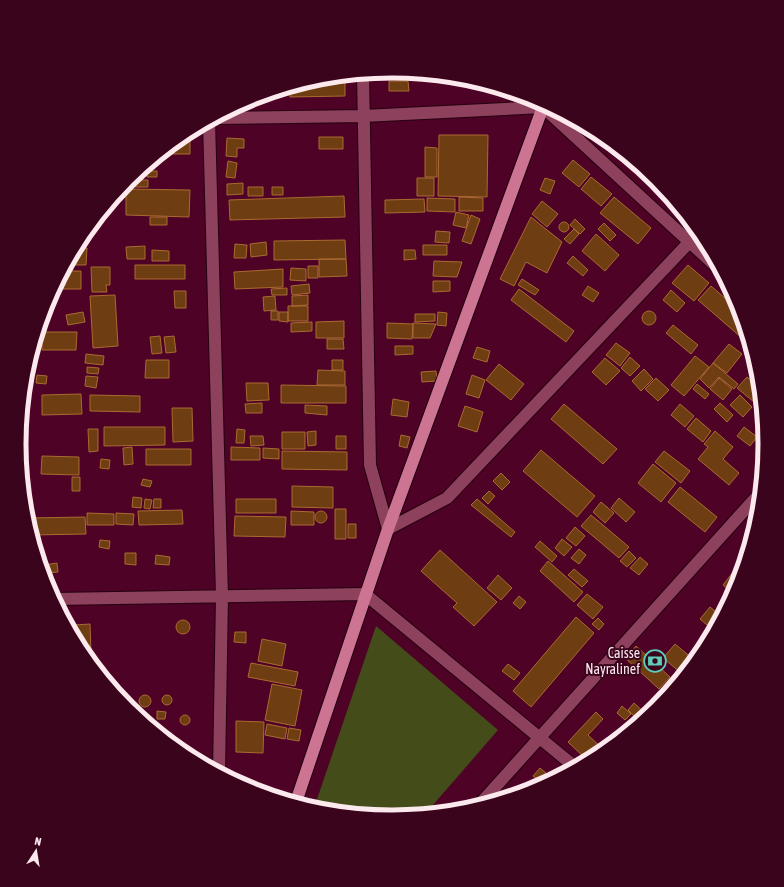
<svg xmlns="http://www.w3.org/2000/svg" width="784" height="887" font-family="'Asap Condensed',sans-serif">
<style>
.green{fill:#444d1a}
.building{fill:#6e3e12;stroke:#aa6a32}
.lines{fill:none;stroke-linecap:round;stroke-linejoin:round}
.minor-casing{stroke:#250210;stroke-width:14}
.major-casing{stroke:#250210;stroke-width:14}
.minor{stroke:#8e415d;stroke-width:12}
.major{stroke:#cc7492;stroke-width:12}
.labels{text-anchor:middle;stroke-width:4;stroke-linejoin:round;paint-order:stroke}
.poi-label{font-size:14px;fill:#fce9ee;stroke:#3b041d;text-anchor:end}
.rim{fill:none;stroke:#fce9ee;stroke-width:5}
</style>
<rect width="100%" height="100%" fill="#4d0226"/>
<path class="green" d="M376,626L498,730L426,813L392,816L314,808Z"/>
<path class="building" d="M345,75V96L290,97V87L319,78Z
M389,81H408L409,91H389Z
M289,87V95H273V92Z
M503,89L518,94H503Z
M439,135H488L487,197L438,196Z
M319,137H343V149H319Z
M227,138L244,139V148H237V157L226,156Z
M175,141H190V154H160Z
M425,147L437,148V177H425Z
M573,160L590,174L579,187L562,173Z
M228,161L237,163L235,178L226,177Z
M147,171H157V177H147Z
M591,177L612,194L601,206L581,189Z
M417,178H434V196H417Z
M545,178L555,181L550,194L540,190Z
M135,180H148V187H135Z
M243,183V194L227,195V184Z
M248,187H263V196H248Z
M272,187H283V195H272Z
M126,189L190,190L189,217L126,215Z
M117,193V201L111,200Z
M344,196L345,217L230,220L229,200Z
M459,197L483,198V211H459Z
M614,197L651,228L638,244L600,213Z
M427,198L455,199V212L427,211Z
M424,199L425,212L385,213V200Z
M542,201L558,214L547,227L532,214Z
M456,212L469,215L466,228L453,225Z
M471,215L480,219L471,244L462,241Z
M150,217H167V225H150Z
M531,217L562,242L547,273L526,262L514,286L500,279Z
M575,219L585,229L580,234L570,225Z
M559 227a5 5 0 1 1 10 0a5 5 0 1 1-10 0Z
M604,223L616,235L610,241L598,229Z
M574,229L579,234L570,244L564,239Z
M436,231L450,232L449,243L435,242Z
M85,232L86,238L84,240L79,241Z
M596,234L619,255L605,271L582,251Z
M345,240L346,259L274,260V241Z
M266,242L267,255L251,257L250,244Z
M235,244L247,245L246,258H234Z
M423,245H447V255H423Z
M145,246V259H127L126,247Z
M76,248H87L86,265H67Z
M152,250L169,251V261H152Z
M404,250H415L416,259L404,260Z
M573,256L588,270L583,276L567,263Z
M319,259H346L347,276L319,277Z
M434,261L462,262L457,277L433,276Z
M135,265H185V279H135Z
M688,265L709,283L694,301L672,283Z
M308,266H318V278H308Z
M91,267H110V285H106L107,292H92Z
M291,268L306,269V281L290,280Z
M283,269V287L235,289L234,272Z
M63,271H81V289H54Z
M522,279L539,290L535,295L518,285Z
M433,281H450V291L433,292Z
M309,284L310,293L292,295L291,286Z
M588,286L599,293L593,302L582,295Z
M711,286L740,311L750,345L698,300Z
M287,288V295H272L271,289Z
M519,289L574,331L566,342L511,300Z
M671,290L685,303L677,312L663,300Z
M174,291H186V308H175Z
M115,295L118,346L93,348L90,296Z
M308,295V305L292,306V296Z
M275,296L276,310L264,311L263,297Z
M288,306H308V321H288Z
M642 318a7 7 0 1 1 14 0a7 7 0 1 1-14 0Z
M271,311H278V320H271Z
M83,312L85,322L68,325L66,315Z
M279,312H288V322L279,321Z
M438,312L447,313L446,326L437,325Z
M415,314H435V321L415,322Z
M344,321V338H316V322Z
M312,322V331L291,332V323Z
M387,323L413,324L412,339L387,338Z
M413,323L436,324L430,338H413Z
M673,325L698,345L691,354L666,333Z
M42,332H77L76,350H42Z
M160,336L162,353L152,354L150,337Z
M174,336L176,352L166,353L164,337Z
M327,339H343L344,349H327Z
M616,343L630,353L620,366L606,355Z
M729,344L742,354L727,373L713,363Z
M395,346H413V354L395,355Z
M477,347L490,351L487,362L473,358Z
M86,354L104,356L103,365L85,363Z
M695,356L709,367L684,396L671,385Z
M630,357L640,366L630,376L621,368Z
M605,358L620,371L606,385L592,372Z
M146,360H169V378H145Z
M332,360H343V370H332Z
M713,363L738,384L734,389L719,377L709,388L700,379Z
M499,364L524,384L511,400L486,380Z
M87,367L99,368L98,374L87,373Z
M644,369L653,379L641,391L632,381Z
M318,370L345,371V385H317Z
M436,371L437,381L422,382L421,372Z
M37,375L47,376L46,384L36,383Z
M472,375L485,380L479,398L466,394Z
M86,376L98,377L96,388L85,386Z
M747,377L760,388L761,405L760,407L737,388Z
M25,378L33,380L31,388L25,387Z
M656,378L669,390L658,401L645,389Z
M719,378L732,389L723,400L710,389Z
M246,383H268L269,400L247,401Z
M697,384L709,394L705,399L693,389Z
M281,385L346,386V403H281Z
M81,394L82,414L42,415V395Z
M90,395L140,396V412L90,411Z
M740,395L752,407L743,417L730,405Z
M393,399L409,402L407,417L391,415Z
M262,403V413H246L245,404Z
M720,403L733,415L727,422L714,409Z
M564,404L617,449L603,464L551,419Z
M680,404L694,416L685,427L671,415Z
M305,405L327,406V415L305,413Z
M465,406L483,412L477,432L458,426Z
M172,408H192L193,441L173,442Z
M696,418L711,431L703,442L687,429Z
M104,427H165V445L104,446Z
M744,427L757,437L750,446L737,436Z
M88,429H98V451L89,452Z
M237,429L245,430L244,443H236Z
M316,431V445L308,446L307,432Z
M715,431L733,447L723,459L739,473L729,485L698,459L708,447L704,444Z
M282,432H305V449H282Z
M401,435L410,437L407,448L399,446Z
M250,436H263L264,445L251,446Z
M336,436H346V449H336Z
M132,447L133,464L124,465L123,448Z
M231,447L260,448V460H231Z
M263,448L279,449V459L263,458Z
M146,449H191V465H146Z
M541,450L595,496L577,517L523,471Z
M282,451L347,452V470L282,469Z
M664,451L690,471L681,483L655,462Z
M42,456L79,457V475L41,474Z
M101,459L110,460L109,469L100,468Z
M653,464L676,483L661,502L638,483Z
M501,473L510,482L502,490L493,481Z
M72,477H80V491H72Z
M143,479L152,481L150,487L141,485Z
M292,486L333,487V508L292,507Z
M680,487L717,517L705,532L668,502Z
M489,491L495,496L488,504L482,498Z
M133,497L142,498L141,508L132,507Z
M619,498L635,512L626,522L611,508Z
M145,499L152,500L150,509L144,508Z
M154,499H161V508H153Z
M236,499H276V513H236Z
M477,499L515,532L511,537L471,505Z
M601,502L614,513L605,523L593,512Z
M335,509H346V539H335Z
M182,510L183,524L139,525L138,511Z
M315 517a6 6 0 1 1 12 0a6 6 0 1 1-12 0Z
M291,511L314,512V525H291Z
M87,513L114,514V525H87Z
M116,513L134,514L133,525L116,524Z
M591,515L629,547L619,558L581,526Z
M235,516L286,517L285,537L234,536Z
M85,517L86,534L32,535L27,518Z
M348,524H356V538H348Z
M575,527L585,536L576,546L566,538Z
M562,539L572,547L564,556L555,548Z
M100,540L110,541L109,549L99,547Z
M540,541L557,556L552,562L535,547Z
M748,544L749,545L744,563L738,559Z
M579,549L586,555L579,564L571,558Z
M440,550L497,602L474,626L453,607L457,603L421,571Z
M629,551L636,558L627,567L620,561Z
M125,553H136V565L125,564Z
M156,555L170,557L169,565L155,564Z
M640,557L648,564L639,575L630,568Z
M548,561L583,592L574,602L540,571Z
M57,563L58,572L45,573L44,565Z
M574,569L588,581L582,587L568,575Z
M733,572L739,577L733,593L723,585Z
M498,575L512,588L501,600L487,588Z
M587,594L603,607L593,619L577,605Z
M519,596L526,602L520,609L513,603Z
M710,607L721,616L713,630L700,619Z
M576,617L594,633L531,707L513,691Z
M598,618L604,624L599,630L592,624Z
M176 627a7 7 0 1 1 14 0a7 7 0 1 1-14 0Z
M90,624L91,653L84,654L75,637L74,625Z
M235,632H246V643L234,642Z
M262,639L286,644L282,666L258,661Z
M675,644L693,659L681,673L663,658Z
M636,646L670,677L659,689L625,658Z
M251,663L298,672L295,686L248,677Z
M508,664L520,673L514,680L502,671Z
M272,684L302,690L295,726L265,720Z
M162 700a5 5 0 1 1 10 0a5 5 0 1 1-10 0Z
M139 701a6 6 0 1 1 12 0a6 6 0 1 1-12 0Z
M634,703L647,715L639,721L628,710Z
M622,706L631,714L625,720L617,713Z
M157,711L166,712L165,719H157Z
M596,712L603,719L588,735L604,750L587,760L568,742Z
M180 720a5 5 0 1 1 10 0a5 5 0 1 1-10 0Z
M236,721L264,722L263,753L236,752Z
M267,724L287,728L285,739L265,735Z
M289,728L301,730L299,741L287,739Z
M164,735L174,736L173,744L164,736Z
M540,768L546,773L539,781L533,776Z
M546,774L552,779L535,788V787Z"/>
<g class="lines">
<g class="minor-casing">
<path id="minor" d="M363,73L370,465L388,529L447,498L699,232
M214,118L363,116L543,107L720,270
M209,121L222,596L219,772
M54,599L365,594L575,767
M479,805L760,493"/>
</g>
<g class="major-casing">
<path id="major" d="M296,802L388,529L544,104"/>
</g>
<use href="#minor" class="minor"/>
<use href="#major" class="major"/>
</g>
<defs>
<g id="bank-ring" transform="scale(1.15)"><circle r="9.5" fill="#3b041d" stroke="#5dceb9" stroke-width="1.5"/><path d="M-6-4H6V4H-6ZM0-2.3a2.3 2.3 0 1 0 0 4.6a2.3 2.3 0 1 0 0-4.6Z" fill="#5dceb9"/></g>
</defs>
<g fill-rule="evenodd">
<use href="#bank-ring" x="655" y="661"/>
</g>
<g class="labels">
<g class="poi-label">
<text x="640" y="658">Caisse<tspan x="640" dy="16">Nayralinef</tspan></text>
</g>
</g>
<path d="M0 0H784V887H0ZM26 444a366 366 0 1 1 732 0a366 366 0 1 1-732 0Z" fill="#3b041d" fill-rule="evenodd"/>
<path class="rim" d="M26 444a366 366 0 1 1 732 0a366 366 0 1 1-732 0Z"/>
<g transform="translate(36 851) rotate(12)" stroke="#3b041d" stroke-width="3" paint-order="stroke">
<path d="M0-3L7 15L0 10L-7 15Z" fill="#fce9ee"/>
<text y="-6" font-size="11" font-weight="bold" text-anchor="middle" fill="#fce9ee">N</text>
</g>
</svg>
